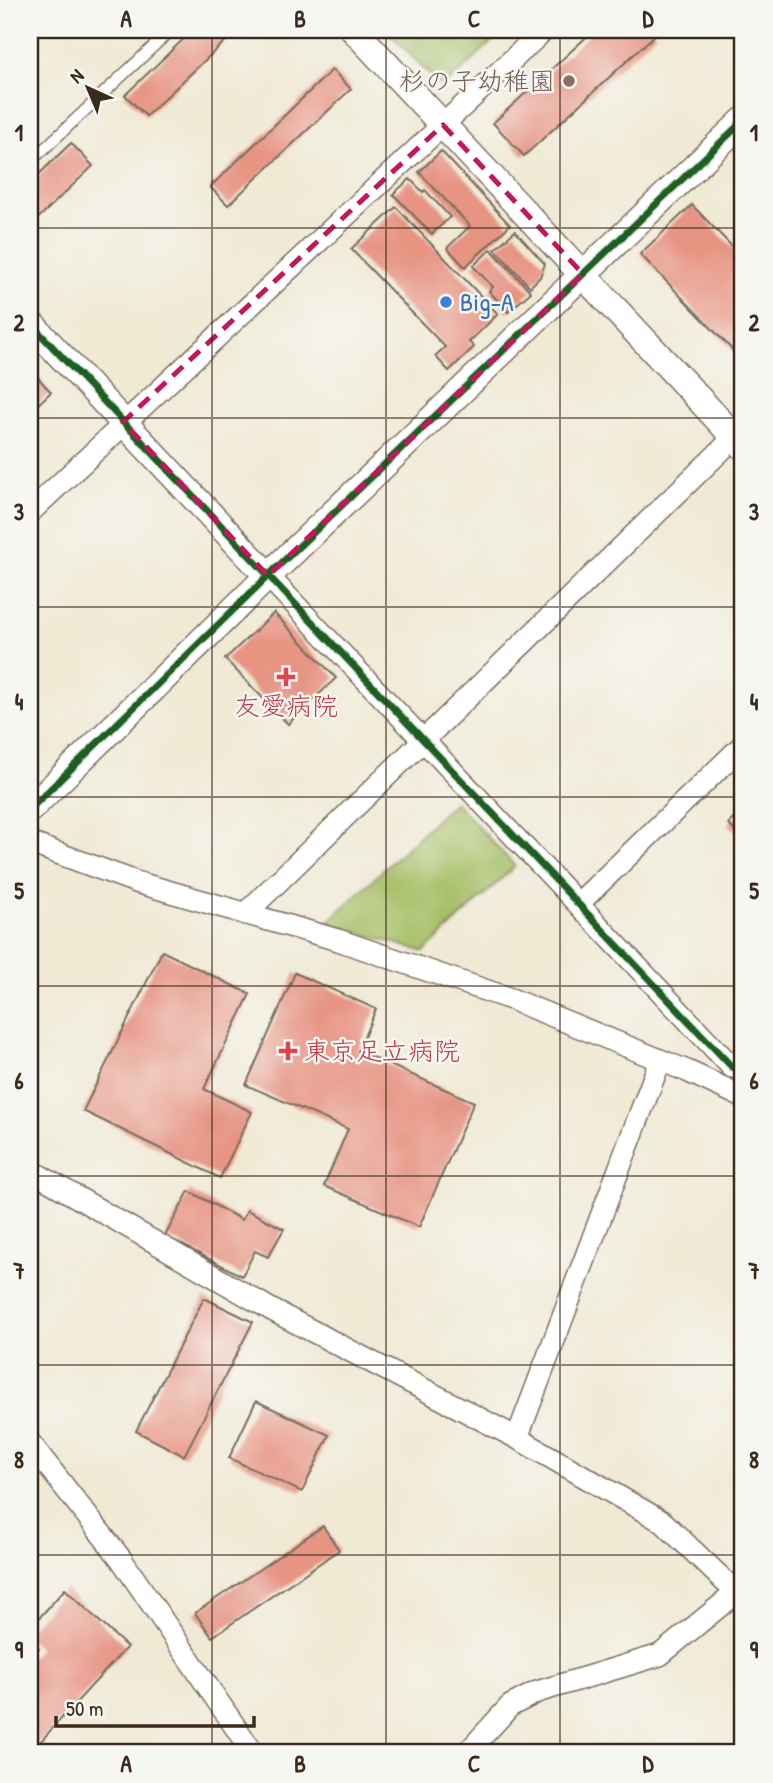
<svg xmlns="http://www.w3.org/2000/svg" width="773" height="1783" font-family="'Patrick Hand','Klee One',sans-serif">
<style>
.green{fill:#a5be64;stroke:#707441;stroke-width:2}
.building{fill:#e79483}
.lines{fill:none;stroke-linecap:round;stroke-linejoin:round}
.service-casing{stroke:#7a6d5e;stroke-width:13}
.minor-casing{stroke:#7a6d5e;stroke-width:24}
.tertiary-casing{stroke:#7a6d5e;stroke-width:29}
.service{stroke:#fff;stroke-width:10}
.minor{stroke:#fff;stroke-width:21}
.tertiary{stroke:#fff;stroke-width:26}
.cycleway-casing{stroke:#f6f6f2;stroke-width:11}
.cycleway{stroke:#1b5e20;stroke-width:7}
.marked{fill:none;stroke:#c2185b;stroke-width:5;stroke-dasharray:14 9;stroke-linejoin:round}
.grid{fill:none;stroke:#3b2a1e;stroke-width:2;stroke-opacity:0.55}
.education-dot{fill:#8d6e63;stroke:#f6f6f2;stroke-width:2.5}
.shop-dot{fill:#3f7fe0;stroke:#f6f6f2;stroke-width:2.5}
.health-dot{fill:#e0444e;stroke:#f6f6f2;stroke-width:2.5}
.labels{text-anchor:middle;stroke-width:5;stroke-linejoin:round;paint-order:stroke}
.education-label{font-size:26px;fill:#785e54;stroke:#f6f6f2;text-anchor:end}
.shop-label{font-size:26px;fill:#366cbe;stroke:#f6f6f2;text-anchor:start}
.health-label{font-size:26px;fill:#be3a42;stroke:#f6f6f2}
.neatline{fill:none;stroke:#3b2a1e;stroke-width:2.5}
.grid-label{font-size:23px;text-anchor:middle;font-weight:bold;fill:#3b2a1e}
</style>
<rect width="100%" height="100%" fill="#f6f6f2"/>
<filter id="ink" filterUnits="userSpaceOnUse"><feTurbulence type="fractalNoise" baseFrequency=".0143" numOctaves="2"/><feDisplacementMap in="SourceGraphic" scale="14" xChannelSelector="R" yChannelSelector="G"/><feConvolveMatrix kernelMatrix="1 2 1 2 8 2 1 2 1" color-interpolation-filters="sRGB"/></filter>
<filter id="wash" filterUnits="userSpaceOnUse"><feTurbulence type="fractalNoise" baseFrequency=".00686" numOctaves="4" result="noise"/><feDisplacementMap in="SourceGraphic" scale="28" xChannelSelector="R" yChannelSelector="G"/><feGaussianBlur stdDeviation="1.57" result="paint"/><feColorMatrix in="noise" values="0 0 0 0 0 0 0 0 0 0 0 0 0 0 0 0 0 1.4 0 .05"/><feComposite in="paint" operator="in"/></filter>
<g filter="url(#wash)">
<rect width="100%" height="100%" fill="#f0e9d4"/>
<path class="green" d="M386,30H504L445,86L439,84Z
M455,802L515,866L424,952L327,923Z"/>
<g id="blocks">
<path class="building" d="M193,30H237L146,116L125,95Z
M594,30H651L656,34L524,156L493,123Z
M332,70L351,89L228,205L210,187Z
M71,143L93,166L30,226V183Z
M441,151L510,225L465,267L447,248L470,226L419,172Z
M410,179L423,192L425,190L450,217L432,234L393,194Z
M692,205L743,258V361L640,254Z
M396,207L498,314L469,342L474,347L449,371L435,356L445,347L351,249Z
M515,231L545,264L540,277L530,287L495,249Z
M491,249L531,292L508,312L489,291L493,287L473,266Z
M30,369L51,392L30,412Z
M274,613L336,678L288,724L225,659Z
M743,809V839L728,824Z
M162,951L250,994L204,1089L252,1112L220,1178L83,1111Z
M295,973L376,1009L358,1051L474,1102L419,1227L324,1186L348,1129L246,1085Z
M189,1191L242,1220L247,1210L284,1229L268,1257L255,1251L242,1276L165,1236Z
M204,1298L253,1322L184,1456L136,1431Z
M256,1401L329,1435L302,1492L229,1458Z
M323,1526L339,1550L212,1637L195,1613Z
M65,1589L127,1647L30,1753V1658L39,1648L30,1639V1628Z"/>
</g>
</g>
<g filter="url(#ink)">
<use href="#blocks" fill-opacity="0" stroke="#7a6d5e" stroke-width="2"/>
<g class="lines">
<g class="service-casing">
<path id="service" d="M30,162L171,30"/>
</g>
<g class="minor-casing">
<path id="minor" d="M30,512L544,30
M268,576L732,1067
M30,843L136,882L338,940L511,999L687,1071L743,1097
M579,903L743,745
M245,914L743,429
M30,1170L272,1310L517,1438L663,1522L743,1599
M517,1438L660,1061
M30,1443L121,1559L253,1753
M467,1753L510,1706L537,1692L660,1655L743,1587"/>
</g>
<g class="tertiary-casing">
<path id="tertiary" d="M354,30L743,446
M30,323L268,576
M30,809L268,576L743,121"/>
</g>
<use href="#service" class="service"/>
<use href="#minor" class="minor"/>
<use href="#tertiary" class="tertiary"/>
<g class="cycleway-casing">
<path id="cycleway" d="M30,323L732,1067
M30,809L268,576L743,121"/>
</g>
<use href="#cycleway" class="cycleway"/>
</g>
</g>
<path class="marked" d="M443,125L583,274L268,576L123,422Z"/>
<path class="grid" d="M212,30V1753M386,30V1753M560,30V1753M30,228H743M30,418H743M30,607H743M30,797H743M30,986H743M30,1176H743M30,1365H743M30,1555H743"/>
<circle class="education-dot" cx="569" cy="81" r="7"/>
<circle class="shop-dot" cx="446" cy="302" r="7"/>
<g class="health-dot">
<path d="M282.5 666.5h7v7h7v7h-7v7h-7v-7h-7v-7h7z"/>
<path d="M284.5 1040.5h7v7h7v7h-7v7h-7v-7h-7v-7h7z"/>
</g>
<g class="labels">
<g class="education-label">
<text x="555" y="90">杉の子幼稚園</text>
</g>
<g class="shop-label">
<text x="460" y="311">Big-A</text>
</g>
<g class="health-label">
<text x="286" y="715">友愛病院</text>
<text x="304" y="1060" text-anchor="start">東京足立病院</text>
</g>
</g>
<rect width="773" height="1783" fill="none" stroke="#f6f6f2" stroke-width="77"/>
<g transform="translate(88 88) rotate(316)" stroke="#f6f6f2" stroke-width="5" paint-order="stroke">
<path d="M0-5L12 26L0 18L-12 26Z" fill="#3b2a1e"/>
<text y="-10" font-size="19" font-weight="bold" text-anchor="middle" fill="#3b2a1e">N</text>
</g>
<path d="M56 1716v10h198v-10" fill="none" stroke="#3b2a1e" stroke-width="3.5"/>
<text x="66" y="1716" font-size="21" fill="#3b2a1e" stroke="#f6f6f2" stroke-width="5" paint-order="stroke">50 m</text>
<rect x="38" y="38" width="696" height="1706" class="neatline"/>
<g class="grid-label">
<text x="126" y="27">A</text>
<text x="300" y="27">B</text>
<text x="474" y="27">C</text>
<text x="648" y="27">D</text>
<text x="19" y="141">1</text>
<text x="754" y="141">1</text>
<text x="19" y="331">2</text>
<text x="754" y="331">2</text>
<text x="19" y="520">3</text>
<text x="754" y="520">3</text>
<text x="19" y="710">4</text>
<text x="754" y="710">4</text>
<text x="19" y="899">5</text>
<text x="754" y="899">5</text>
<text x="19" y="1089">6</text>
<text x="754" y="1089">6</text>
<text x="19" y="1279">7</text>
<text x="754" y="1279">7</text>
<text x="19" y="1468">8</text>
<text x="754" y="1468">8</text>
<text x="19" y="1658">9</text>
<text x="754" y="1658">9</text>
<text x="126" y="1772">A</text>
<text x="300" y="1772">B</text>
<text x="474" y="1772">C</text>
<text x="648" y="1772">D</text>
</g>
</svg>
